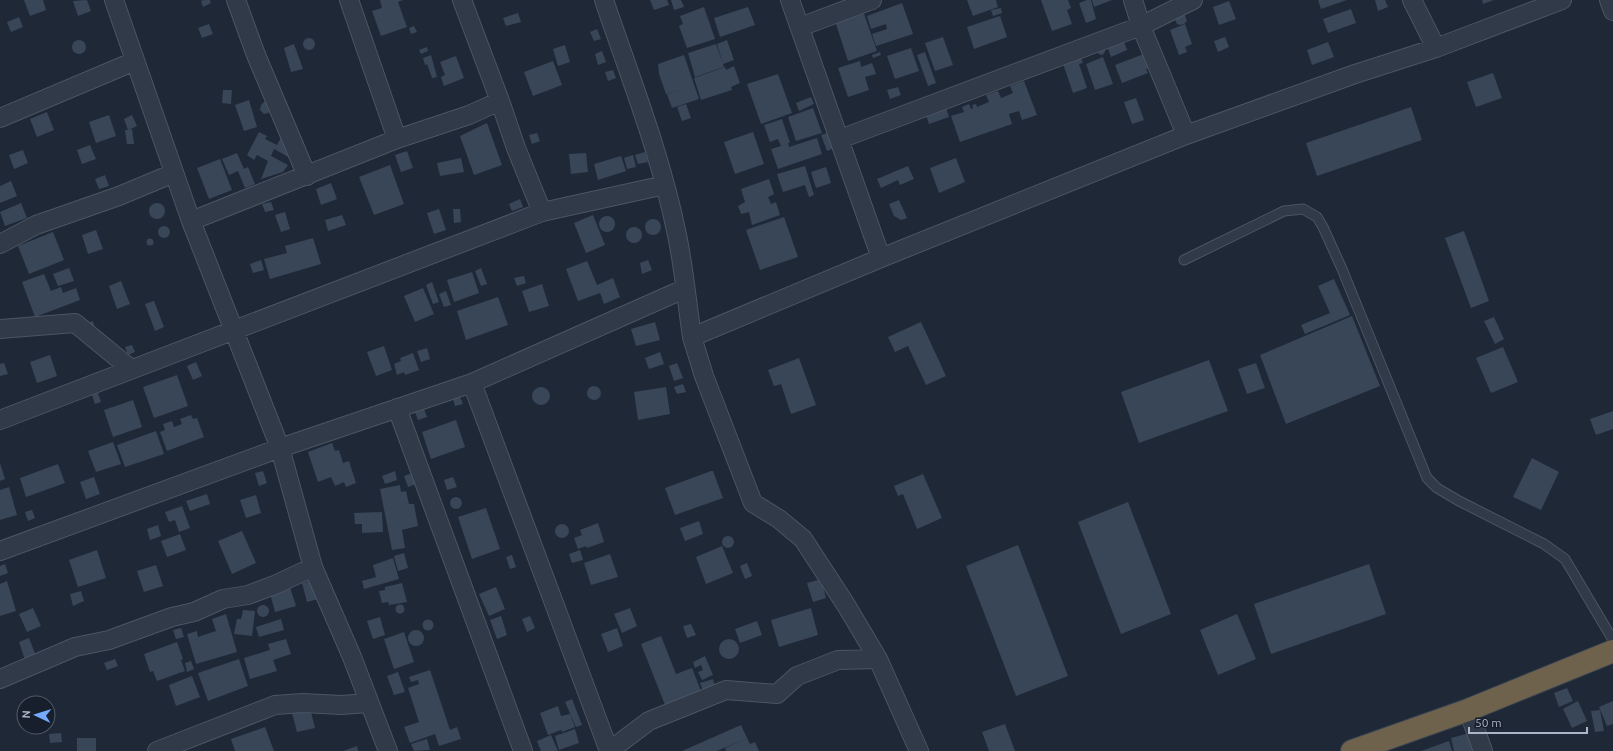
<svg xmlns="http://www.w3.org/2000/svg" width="1613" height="751" font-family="Ubuntu,sans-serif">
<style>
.building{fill:#394658}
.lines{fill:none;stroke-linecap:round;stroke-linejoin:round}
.lane-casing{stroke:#4c5563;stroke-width:11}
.street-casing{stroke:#4c5563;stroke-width:20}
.highway-casing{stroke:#3c4552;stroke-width:24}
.lane{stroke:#313a48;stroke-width:9}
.street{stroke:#313a48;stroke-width:18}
.highway{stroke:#6f624d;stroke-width:22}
</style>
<rect width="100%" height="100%" fill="#1e2837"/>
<path class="building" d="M24,0H43L46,10L30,16Z
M87,0L91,11L78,16L73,1Z
M204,0H210L211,3L203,7L201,1Z
M380,0H403L398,2L407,27L381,36L372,11L382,8Z
M650,0H667L669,5L654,10Z
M671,0H681L684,7L674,10Z
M967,0H996L998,7L973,16Z
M1041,0H1068L1071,8L1067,10L1072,24L1052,31Z
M1087,0H1091L1096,19L1086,23L1079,3Z
M1092,0H1112L1094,7Z
M1318,0H1347L1321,9Z
M1375,0H1385L1388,7L1378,11Z
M1482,0H1494L1483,4Z
M1229,1L1236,19L1219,25L1213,7Z
M902,3L913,34L876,46L872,34L887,29L886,24L871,29L867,16Z
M704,7L715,39L687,48L679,26L683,24L680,16Z
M748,7L755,25L720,37L714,18Z
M862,8L877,51L848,61L834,18Z
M1001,8L1002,13L993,16L991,10Z
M1351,9L1356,23L1328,33L1323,19Z
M518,13L521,22L506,26L503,18Z
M1184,13L1187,21L1184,24L1180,25L1177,24L1174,17Z
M1000,16L1007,37L974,49L967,27Z
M19,17L23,27L11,32L7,22Z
M209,24L213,34L202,38L198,28Z
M1185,24L1192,44L1185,47L1187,52L1179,55L1170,30Z
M414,26L417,32L411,34L409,28Z
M597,29L601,39L594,41L590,32Z
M943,37L953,65L935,71L925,43Z
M1122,37L1127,50L1111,57L1106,43Z
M1225,37L1229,47L1218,52L1214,41Z
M303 44a6 6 0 1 1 12 0a6 6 0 1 1-12 0Z
M727,40L734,60L723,64L717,44Z
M72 47a7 7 0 1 1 14 0a7 7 0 1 1-14 0Z
M1328,42L1334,57L1312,65L1307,50Z
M294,44L303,69L291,72L284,48Z
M716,44L724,67L695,77L688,53Z
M565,45L570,62L558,66L553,49Z
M427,47L428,51L421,54L419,50Z
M911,48L919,71L895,79L887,56Z
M1106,48L1104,54L1101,55L1096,52Z
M602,51L606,62L598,65L595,54Z
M880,52L881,55L873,58L872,55Z
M925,52L936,83L928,86L917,55Z
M1079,52L1083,63L1079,64L1087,88L1073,93L1061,58Z
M1149,52L1154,66L1146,69L1148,73L1122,83L1115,65Z
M431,55L437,77L432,78L427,64L425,65L423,58Z
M684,55L699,99L672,108L667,94L686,88L666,94L659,74L658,64Z
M456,56L464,78L444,86L441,77L445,75L440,62Z
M1103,57L1113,84L1095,90L1086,64Z
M553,61L562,85L533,96L524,72Z
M860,61L861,67L872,63L876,74L865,77L869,90L848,97L838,68Z
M734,66L740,83L731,87L732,90L701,100L694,78L725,67L726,70Z
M613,70L616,78L608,81L605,72Z
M1493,73L1502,98L1476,107L1467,82Z
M778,74L792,113L761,124L747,84Z
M1024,81L1037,115L1022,120L1019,111L1009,114L1012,124L960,142L951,116L964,112L962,107L969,104L971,109L973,108L972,105L976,104L977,107L989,102L986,95L998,91L1001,98L1013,93L1010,86Z
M898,87L901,95L890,99L887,90Z
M223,90H232L231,104L222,103Z
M811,97L814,104L799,111L796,103Z
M1136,98L1144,120L1132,124L1124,102Z
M249,100L257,127L244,131L235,105Z
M264,102H266L271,111L268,113L264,114L260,110L261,105Z
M686,104L691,118L682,121L677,107Z
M945,105L949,117L929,124L925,112Z
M1411,107L1422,140L1317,176L1306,143Z
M813,108L822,133L796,141L788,117Z
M47,112L54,130L37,137L30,119Z
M109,115L116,136L96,143L89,122Z
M132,115L137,126L128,130L132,129L134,144H127L125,130H128L124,119Z
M782,119L790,143H788L789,147L817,138L822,154L778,169L771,149L781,146L778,139L770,142L764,125Z
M487,123L502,165L474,175L460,136Z
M285,130L292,159L274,149L271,156L288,165L283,172L261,179L268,161L257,155L254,160L247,155L259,132L267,136L265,139L277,145Z
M833,131L839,146L827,151L821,135Z
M753,132L764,164L735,174L724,142Z
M537,133L540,141L532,144L529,135Z
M90,145L96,159L82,164L77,150Z
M23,150L28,163L14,169L9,155Z
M407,151L413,168L401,172L395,155Z
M645,152L648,162L638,164L635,155Z
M237,153L244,169L248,167L255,184L245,188L238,171L229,175L222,159Z
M586,153L588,172L571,174L569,154Z
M633,155L636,167L627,169L624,158Z
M621,156L626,171L598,180L594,164Z
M461,158L464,172L440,176L437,163Z
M956,158L965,182L939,193L930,168Z
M220,159L232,190L209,199L197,168Z
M390,165L404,204L374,215L359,177Z
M805,166L814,195L809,197L805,185L783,192L777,174Z
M908,166L914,179L900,185L898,180L881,188L877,179Z
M826,167L831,183L816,188L811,172Z
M105,175L109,186L99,189L95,179Z
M769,179L774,194L768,197L771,204L776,202L780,215L752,225L749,212L741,214L738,206L745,202L741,189Z
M11,181L17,196L0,203V186Z
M331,183L337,199L321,205L316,189Z
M520,199L523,207L512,211L509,204Z
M899,200L907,218L901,220L894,216L889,204Z
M271,202L274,210L265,212L262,204Z
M21,203L27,218L5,226L0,212Z
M149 211a8 8 0 1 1 16 0a8 8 0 1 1-16 0Z
M439,209L446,230L434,234L427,213Z
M453,209H460L461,222L454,223Z
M285,212L290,229L281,232L275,215Z
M342,215L346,225L328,231L325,220Z
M593,215L605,245L586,253L574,223Z
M599 224a8 8 0 1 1 16 0a8 8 0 1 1-16 0Z
M784,217L798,257L760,270L746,230Z
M645 227a8 8 0 1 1 16 0a8 8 0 1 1-16 0Z
M158 232a6 6 0 1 1 12 0a6 6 0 1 1-12 0Z
M626 235a8 8 0 1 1 16 0a8 8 0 1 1-16 0Z
M96,230L103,249L88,254L82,235Z
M1464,231L1489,301L1471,308L1445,238Z
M53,232L64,260L29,274L18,246Z
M313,238L321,264L270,279L264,259L287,253L285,246Z
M146.5 242a3.5 3.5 0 1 1 7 0a3.5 3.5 0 1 1-7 0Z
M261,260L264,270L253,273L250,264Z
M648,260L652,270L642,274L640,263Z
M587,261L597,285L613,278L620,297L604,304L600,293L578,301L566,269Z
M69,268L74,281L58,286L53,274Z
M481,268L487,284L481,286L475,271Z
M472,272L479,293L454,302L447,280Z
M44,274L51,291L61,287L63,293L76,288L80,300L35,317L22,282Z
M524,276L526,283L517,286L514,278Z
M1334,279L1350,315L1305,334L1301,325L1330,313L1318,286Z
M121,281L130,304L117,309L109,286Z
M432,282L439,302L433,304L426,285Z
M542,284L549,306L529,312L522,291Z
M423,288L434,314L415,322L404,296Z
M446,291L451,305L444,307L439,294Z
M498,297L508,325L466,340L457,311Z
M154,301L164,327L155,331L145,304Z
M1352,316L1380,386L1286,424L1260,355Z
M1494,317L1504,339L1495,344L1484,321Z
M93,321L95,330L86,323Z
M655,322L660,340L636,346L631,329Z
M921,322L946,376L926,385L908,346L895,352L888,337Z
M132,345L135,352L128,355L125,347Z
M384,346L392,370L376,376L367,352Z
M1503,347L1518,382L1491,393L1476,358Z
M427,348L430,359L421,362L417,351Z
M660,352L664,364L649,369L645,358Z
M413,353L419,370L405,375L404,372L397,375L394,364L401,361L400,358Z
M50,355L57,376L37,383L30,362Z
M799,358L816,405L791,414L781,384L774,386L768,370Z
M1209,360L1228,411L1139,443L1121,392Z
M196,362L202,376L193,380L187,366Z
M4,363L8,374L0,376V364Z
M677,363L683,378L674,381L669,366Z
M1256,363L1265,388L1247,394L1238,369Z
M177,375L188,406L154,418L143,387Z
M683,384L686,392L677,394L674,387Z
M587 393a7 7 0 1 1 14 0a7 7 0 1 1-14 0Z
M532 396a9 9 0 1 1 18 0a9 9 0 1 1-18 0Z
M666,387L670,414L638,420L634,392Z
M98,393L101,402L95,404L92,395Z
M460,397L463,404L455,406L453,399Z
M133,400L142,427L113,437L104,410Z
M424,409L427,417L418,420L415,412Z
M1613,411V429L1596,435L1590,419Z
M191,415L193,419L197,418L204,437L167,451L160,432L165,430L163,424L172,421L174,427L182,424L180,419Z
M456,420L465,447L431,459L422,432Z
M156,431L164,454L125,467L117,445Z
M113,442L121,464L96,472L88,451Z
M332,443L335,451L339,450L343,463L349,461L356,483L346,487L344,482L335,486L331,477L318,482L308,452Z
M1532,458L1559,472L1541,510L1513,497Z
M0,463L5,479L0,481Z
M58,464L65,483L26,497L20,478Z
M263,471L267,483L259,486L255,473Z
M395,471L397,480L385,484L382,476Z
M711,471H713L723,498L675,515L665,488Z
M413,473L416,484L408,487L404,476Z
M923,474L942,518L917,529L903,494L898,496L894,486Z
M94,477L100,494L86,499L80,482Z
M453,477L457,487L447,490L444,480Z
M400,485L401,492L406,491L409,504H414L418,526L402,530L405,548L392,550L380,489Z
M9,487L17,515L0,520V490Z
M207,494L210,504L190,511L186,501Z
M256,495L261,513L246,518L240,500Z
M450 503a6 6 0 1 1 12 0a6 6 0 1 1-12 0Z
M1128,502L1171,614L1121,634L1078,522Z
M182,506L190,528L179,532L175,520L169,522L165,512Z
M486,508L500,549L472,559L458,517Z
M32,510L35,518L28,521L25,512Z
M382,512L383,532L362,533V524H355L354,513Z
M699,521L703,534L685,541L680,528Z
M598,523L604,542L587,548L586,546L578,549L574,538L582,535L580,530Z
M555 531a7 7 0 1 1 14 0a7 7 0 1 1-14 0Z
M158,525L161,536L150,540L147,529Z
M242,531L256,563L232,574L218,541Z
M180,534L186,550L167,557L161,541Z
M722 542a6 6 0 1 1 12 0a6 6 0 1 1-12 0Z
M1018,545L1068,676L1016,696L966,566Z
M722,546L733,573L706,584L696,557Z
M97,550L106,578L78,587L69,560Z
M580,550L583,560L572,563L569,554Z
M404,553L408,568L398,571L394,556Z
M610,554L618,577L591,585L584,563Z
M512,555L516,567L510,569L506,557Z
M393,558L399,579L364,589L362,581L376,577L373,565Z
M747,563L752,576L745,579L740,566Z
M5,564L8,573L0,576V566Z
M1369,564L1386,614L1271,654L1254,604Z
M156,565L163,586L144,592L137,571Z
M821,579L826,598L813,602L807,583Z
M313,580L318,599L307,602L302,583Z
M7,581L16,611L0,616V584Z
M402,583L407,602L389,605L388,602L382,603L379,591L385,590V587Z
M290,587L296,606L275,612L270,593Z
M496,587L505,609L489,616L479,594Z
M81,591L84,601L73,606L70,594Z
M395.5 609a4.5 4.5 0 1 1 9 0a4.5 4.5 0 1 1-9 0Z
M257 611a6 6 0 1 1 12 0a6 6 0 1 1-12 0Z
M33,608L41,626L27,632L19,614Z
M630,608L637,626L622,633L614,614Z
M811,608L818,635L779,647L771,620Z
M243,610L255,611L252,636L234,634L237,619H241Z
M226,614L237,652L196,664L187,634L197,631L198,637L216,631L212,619Z
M1237,614L1256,659L1218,675L1200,630Z
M501,616L507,635L497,639L490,620Z
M530,616L535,628L527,632L522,619Z
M380,617L385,635L373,639L367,621Z
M281,619L284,630L259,637L256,627Z
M422.5 625a5.5 5.5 0 1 1 11 0a5.5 5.5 0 1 1-11 0Z
M757,621L762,635L740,643L735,629Z
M691,624L696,635L687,638L683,626Z
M181,628L184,637L176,639L173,630Z
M617,628L623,646L608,652L601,634Z
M408 638a8 8 0 1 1 16 0a8 8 0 1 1-16 0Z
M404,632L414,662L394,669L384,639Z
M661,636L676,674L692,668L701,691L665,705L641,644Z
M29,638L36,656L25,660L19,642Z
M286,639L291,654L273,660L277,671L250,679L244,658L270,650L268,644Z
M719 649a10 10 0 1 1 20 0a10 10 0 1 1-20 0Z
M177,642L183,659L181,660L185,671L157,681L153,671L150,672L144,654Z
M705,656L713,675L702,680L698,672L703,670L701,665L695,668L693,662Z
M115,659L118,666L107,670L104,663Z
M239,659L248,686L208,701L198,673Z
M191,661L194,669L187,672L185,663Z
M430,670L450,730L457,727L461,739L439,746L435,734L410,743L404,727L419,722L408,688L419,684L418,680L411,682L409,677Z
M398,672L405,692L394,695L387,676Z
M192,676L200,697L176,706L169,685Z
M713,679L715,687L703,691L700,683Z
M1567,688L1573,701L1559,707L1554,693Z
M572,699L582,725L576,727L565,702Z
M1578,701L1587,721L1572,728L1563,709Z
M1613,701V724L1607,726L1599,707Z
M558,706L561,716L570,714L575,727L562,732L558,723L561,730L548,735L540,713Z
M310,708L315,728L297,732L292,713Z
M1600,710L1604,731L1595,732L1591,711Z
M1005,724L1015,751H989L982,732Z
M741,725L747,738L717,751H682Z
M265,727L274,751H235L231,739Z
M575,729L579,743L559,750L555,736Z
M1473,732L1478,751H1454L1451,738Z
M61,733L62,742L50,743L49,734Z
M551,735L558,751H541L537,741Z
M77,738H96V751H77Z
M747,738L750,744L755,742L759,751H726L725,748Z
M427,739L430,750L414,751L411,744Z
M1449,741L1452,751H1421Z
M357,746L358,751H343Z"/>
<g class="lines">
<g class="lane-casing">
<path id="lane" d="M1184,260L1284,211L1303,209L1317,217L1323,227L1342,269L1427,478L1437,488L1459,501L1544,544L1565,559L1613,640"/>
</g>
<g class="street-casing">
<path id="street" d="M114,0L191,221L280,448L313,567L352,657L388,751
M236,0L256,55L307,176
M349,0L397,139
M462,0L500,101
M604,0C630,77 661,155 677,235C684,268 687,303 692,337
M790,0L881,258
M1133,0L1141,26L1186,135
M1412,0L1436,48
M1609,0L1613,11
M800,27L872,0
M0,118L135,61
M840,139L1141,26L1193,0
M191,221L397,139L469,115L500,101L516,148L542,212
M0,244L36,225L119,196L174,173
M0,329L75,323L131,369
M472,383L609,751
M397,408L523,751
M0,420L542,212L665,185
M0,551L280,448L472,383L684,289
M0,679L75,647L109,640L172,617L194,612L223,599L248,595L277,584L313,567
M1468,710L1483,751
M157,751L275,705L303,703L341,705L369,703
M609,751L649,721L726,690L777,694L797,676L838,660L878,659
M919,751L878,659L846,605L803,539L779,519L753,503L704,376L692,337L881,258L1186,135L1355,74L1436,48L1562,0"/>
</g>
<g class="highway-casing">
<path id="highway" d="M1352,751L1468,710L1613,651"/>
</g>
<use href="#lane" class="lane"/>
<use href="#street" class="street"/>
<use href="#highway" class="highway"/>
</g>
<g transform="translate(36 715) rotate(274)"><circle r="19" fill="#171f2c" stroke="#525b69"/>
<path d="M0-3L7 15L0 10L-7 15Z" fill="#76aaff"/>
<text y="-6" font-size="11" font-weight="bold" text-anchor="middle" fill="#abb5c5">N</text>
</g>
<path d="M1469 727v6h118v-6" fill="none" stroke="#abb5c5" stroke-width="2"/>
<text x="1475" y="727" font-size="12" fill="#abb5c5" stroke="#171f2c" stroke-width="3" paint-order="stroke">50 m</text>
</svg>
